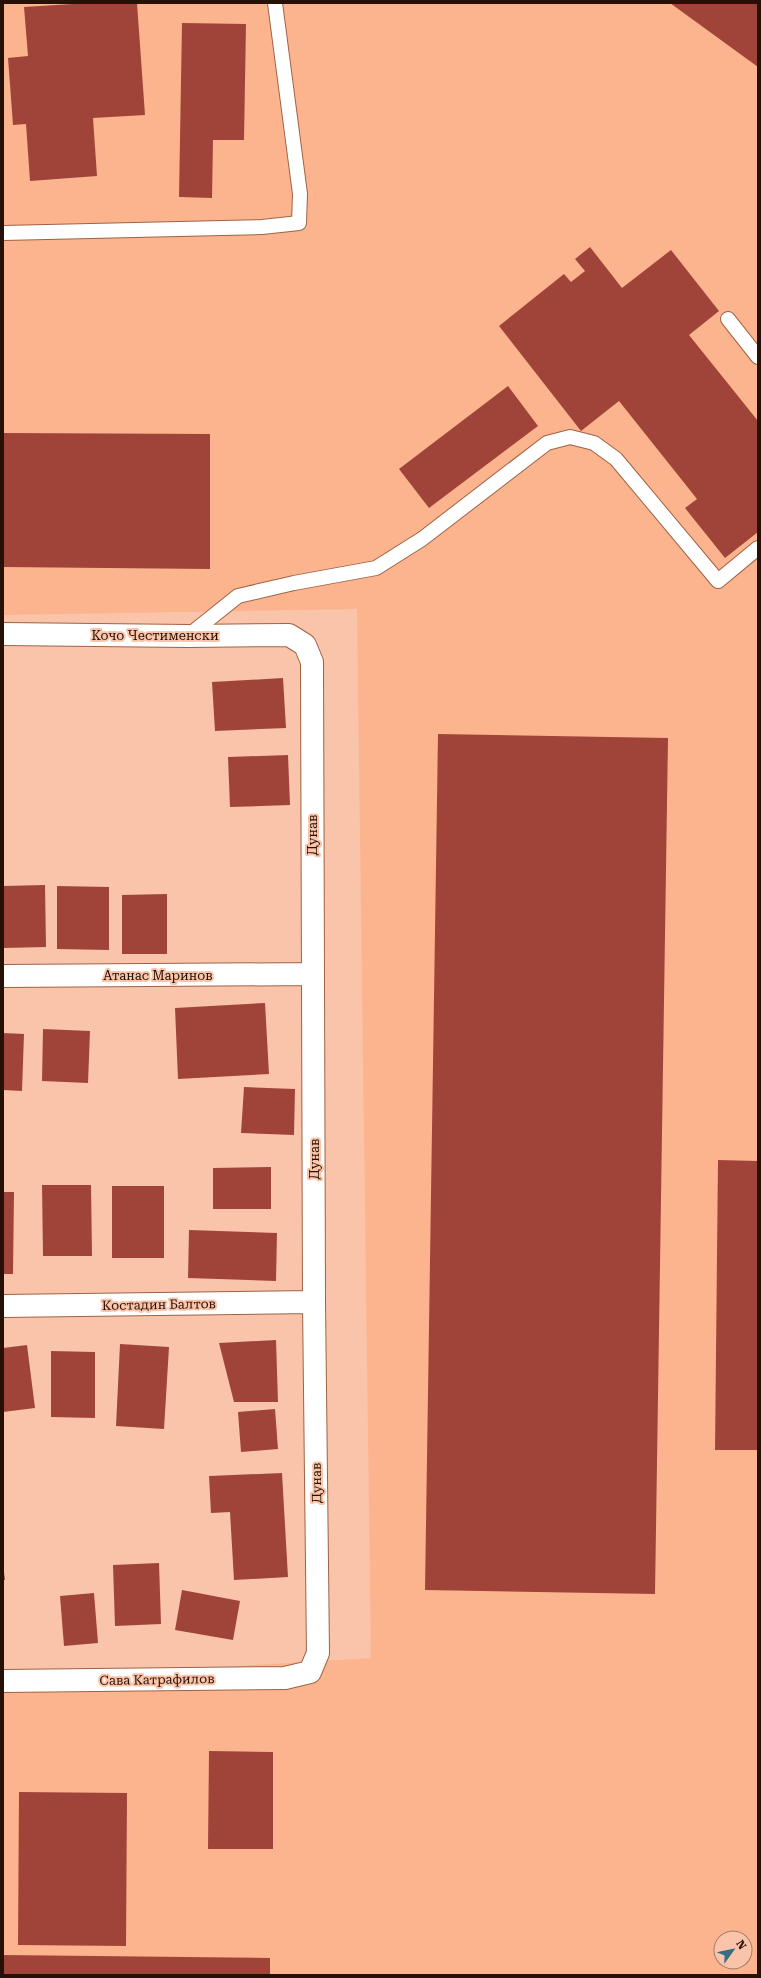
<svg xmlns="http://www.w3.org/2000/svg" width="761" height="1978" font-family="'Roboto Serif',serif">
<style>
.built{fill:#fcb48e;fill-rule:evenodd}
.building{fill:#a0443a}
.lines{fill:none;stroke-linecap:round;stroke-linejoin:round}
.service-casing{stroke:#9e6344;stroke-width:16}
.minor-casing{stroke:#9e6344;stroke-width:24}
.service{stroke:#fff;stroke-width:14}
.minor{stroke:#fff;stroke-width:22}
.labels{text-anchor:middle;stroke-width:4;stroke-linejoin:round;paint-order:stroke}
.street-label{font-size:13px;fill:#271005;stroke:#f9c4a9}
</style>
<rect width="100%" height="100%" fill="#f9c4a9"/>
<path class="built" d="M3,3H758V1975H3V1680L371,1658L357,609L3,615ZM721,1938H745V1962H721Z"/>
<path class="building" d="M88,3H137L145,115L93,118L97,176L30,181L26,124L13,125L8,58L28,56L24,7Z
M670,3H758V67Z
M182,23L246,24L244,140H213L212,198L179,197Z
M590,247L622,288L671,250L719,311L689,335L758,421V532L725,558L685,508L697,499L619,401L581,431L499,326L564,274L571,282L585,271L575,259Z
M508,386L538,426L429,508L399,469Z
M3,433L210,434V569L3,567Z
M283,678L286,728L215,731L212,682Z
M438,734L668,738L655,1594L425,1590Z
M288,755L290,805L230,807L228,757Z
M45,885L46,947L3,948V886Z
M57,886L109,887V950L57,949Z
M167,894V954H122V895Z
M265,1003L269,1074L178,1079L175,1008Z
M43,1029L90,1031L88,1083L42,1081Z
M3,1033L24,1034L22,1091L3,1090Z
M244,1087L295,1089L294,1135L241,1133Z
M718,1160L758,1161V1450H715Z
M271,1167V1209H213V1168Z
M42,1185H91L92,1256H43Z
M112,1186H164V1258H112Z
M3,1192H14L13,1274H3Z
M189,1230L277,1233L276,1281L188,1278Z
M276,1340L278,1402H234L219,1343Z
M120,1344L169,1347L164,1429L116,1426Z
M27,1345L35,1408L3,1412V1348Z
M51,1351L95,1352V1418L51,1417Z
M275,1409L278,1449L241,1452L238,1412Z
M282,1473L288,1577L234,1580L230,1512L211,1513L209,1476Z
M159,1563L161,1624L115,1626L113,1565Z
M3,1565L5,1580H3Z
M182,1590L240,1601L233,1640L175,1630Z
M94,1593L98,1643L64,1646L60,1596Z
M209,1751L273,1752V1849H208Z
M19,1792L127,1793L126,1946L18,1945Z
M3,1955L270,1958V1975H3Z"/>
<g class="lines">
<g class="service-casing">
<path id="service" d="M3,233L262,227L299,223L300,194L275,3
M728,319L758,357
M188,636L238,596L294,583L376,568L422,539L547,443L570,437L594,443L616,459L718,581L758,548"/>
</g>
<g class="minor-casing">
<path id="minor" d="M3,634L188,636L289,635L305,645L312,662L314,1302L318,1653L310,1672L285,1678L3,1681
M3,976L313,974
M3,1306L314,1302"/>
</g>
<use href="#service" class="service"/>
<use href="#minor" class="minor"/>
</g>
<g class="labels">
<g class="street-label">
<text x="155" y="640">Кочо Честименски</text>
<text transform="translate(312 835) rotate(-90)" y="5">Дунав</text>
<text x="158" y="980">Атанас Маринов</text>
<text transform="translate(314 1159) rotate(-90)" y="5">Дунав</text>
<text transform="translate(159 1304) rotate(-1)" y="5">Костадин Балтов</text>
<text transform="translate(316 1483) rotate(-91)" y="5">Дунав</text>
<text transform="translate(157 1679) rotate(-1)" y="5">Сава Катрафилов</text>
</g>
</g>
<rect width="761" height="1978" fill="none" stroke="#271005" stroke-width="8"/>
<g transform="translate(733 1950) rotate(57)"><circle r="19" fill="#f9c4a9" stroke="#a57c67"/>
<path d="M0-3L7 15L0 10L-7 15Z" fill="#336d86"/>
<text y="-6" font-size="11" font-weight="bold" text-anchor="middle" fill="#271005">N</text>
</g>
</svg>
